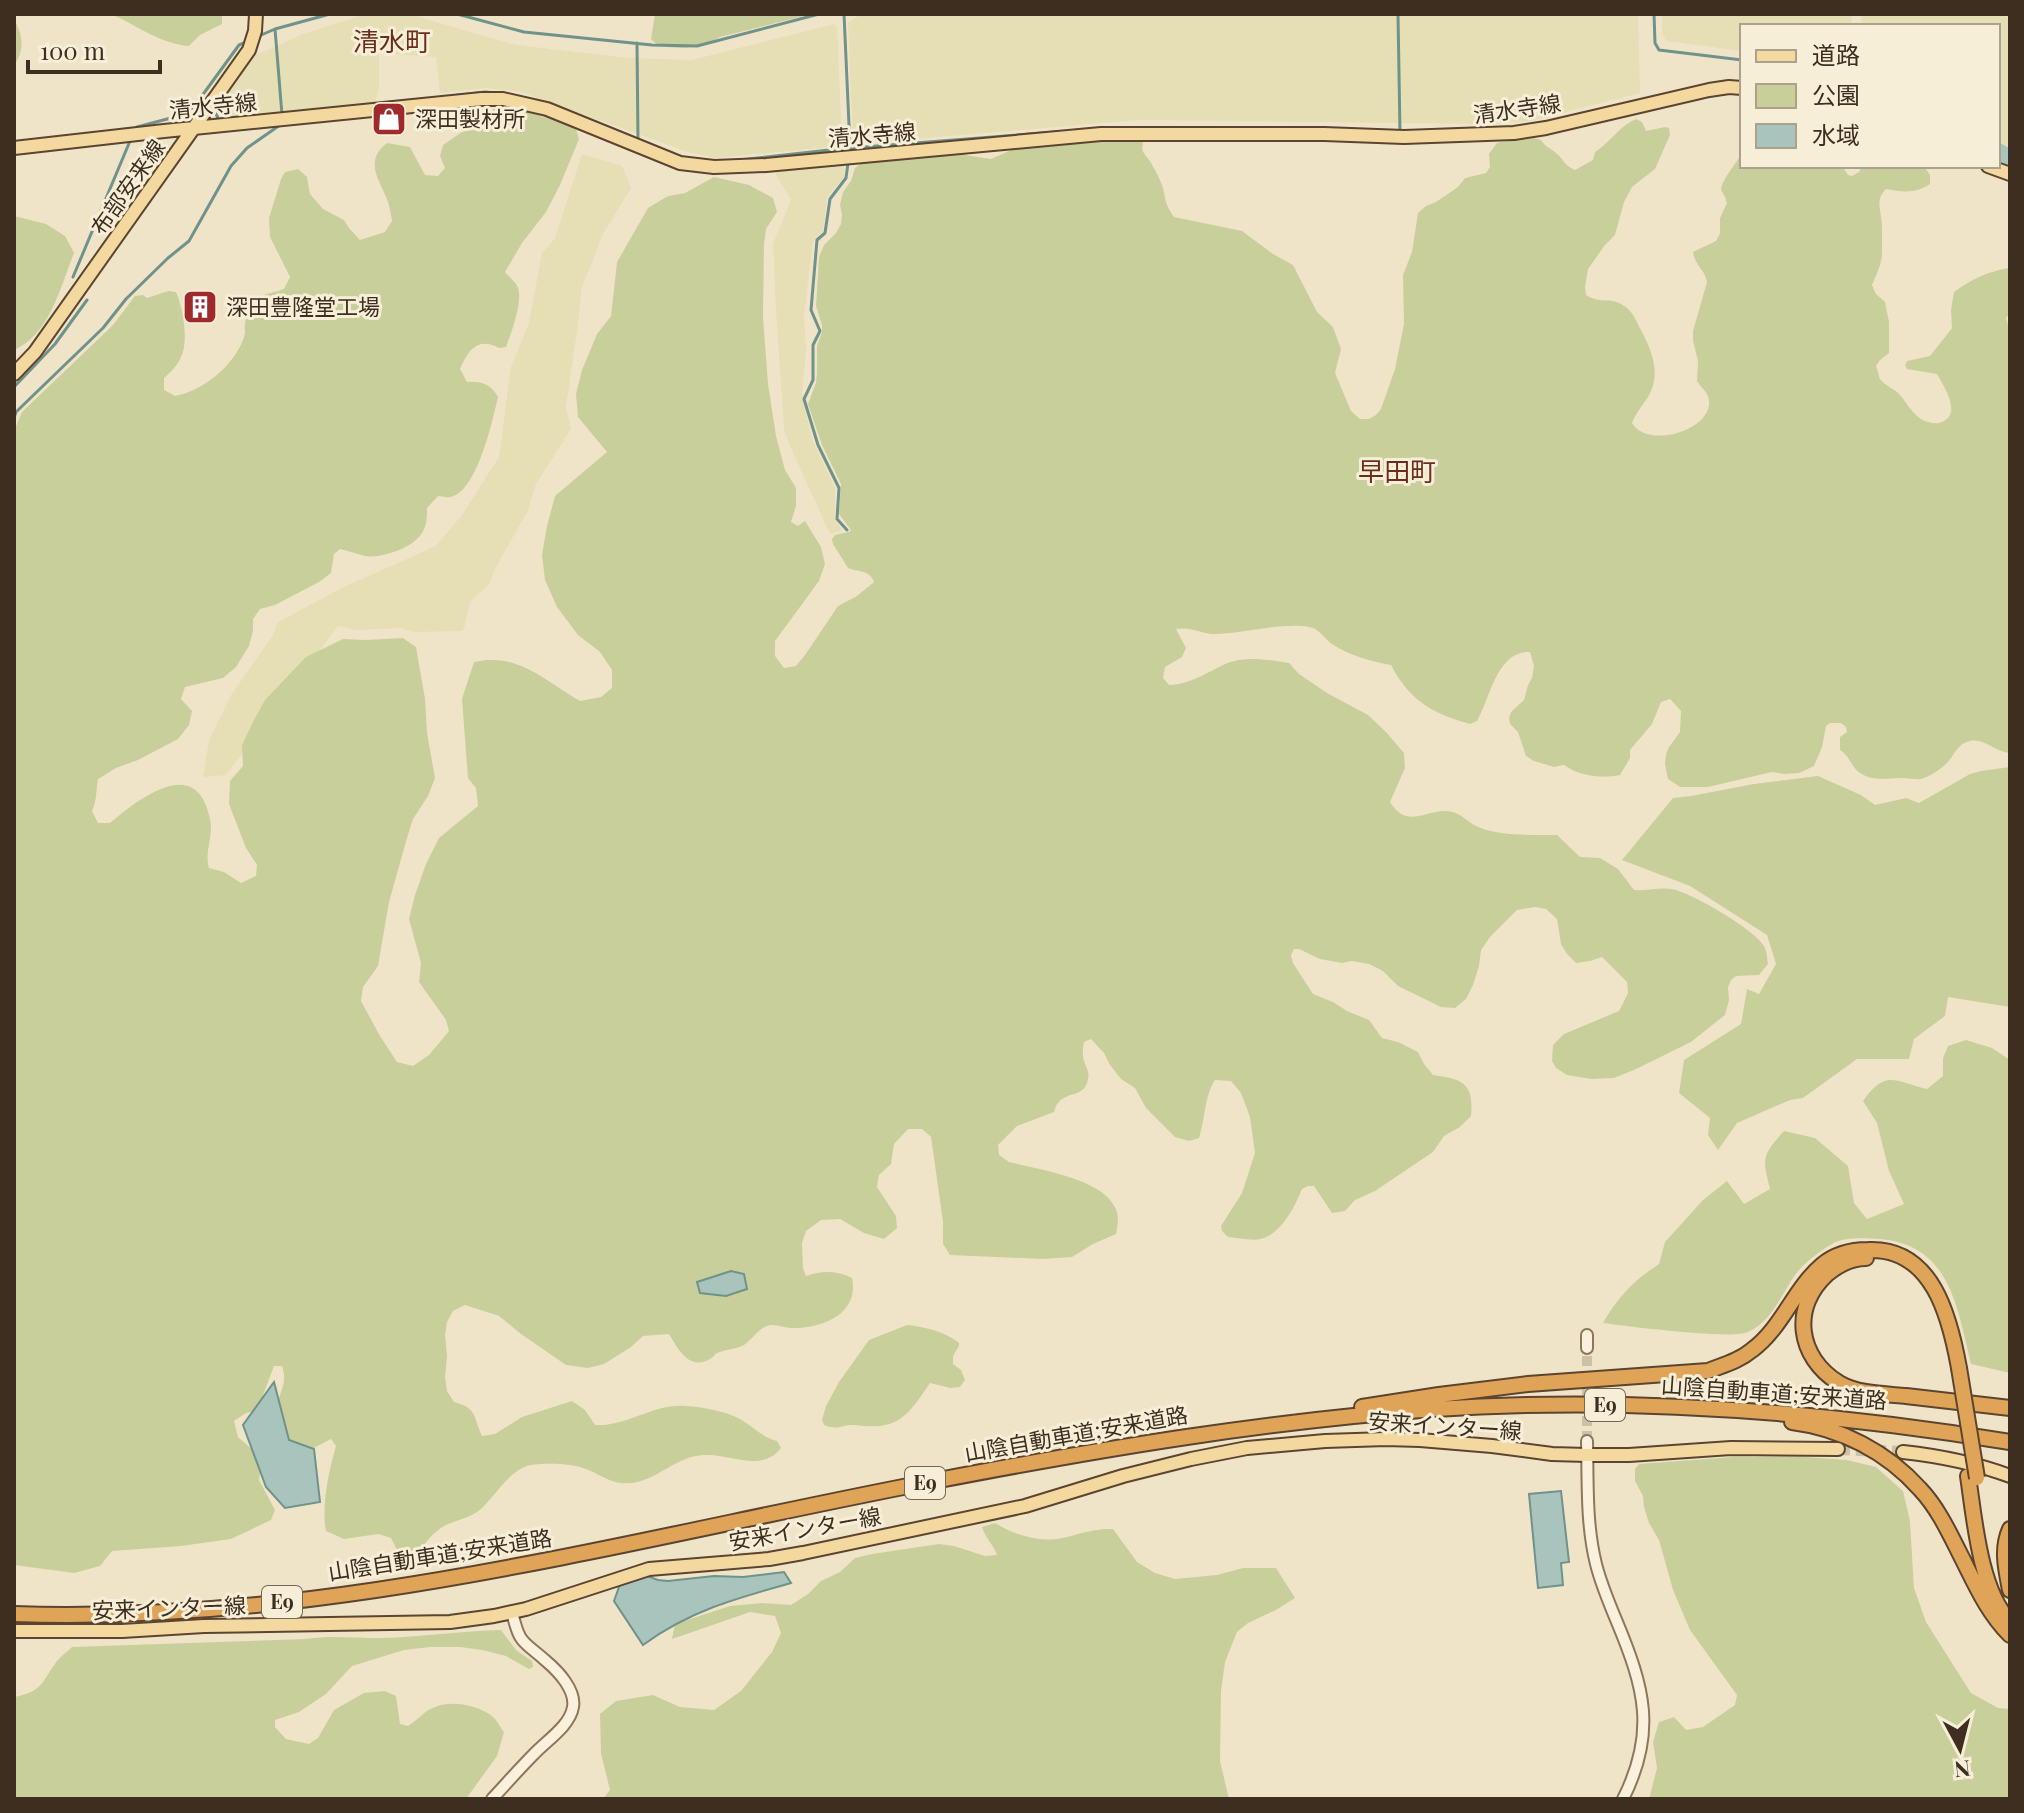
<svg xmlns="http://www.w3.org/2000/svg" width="2024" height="1813" font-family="'Playfair Display','Noto Sans JP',serif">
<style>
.farmland{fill:#e6deb5}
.green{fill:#c9cf9b}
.water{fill:#a9c4bc;stroke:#6f938a;stroke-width:2}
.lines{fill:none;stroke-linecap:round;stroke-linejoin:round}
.stream{stroke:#6f938a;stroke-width:3}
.river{stroke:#a9c4bc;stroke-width:16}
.minor-tunnel{stroke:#ccc0a6;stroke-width:10;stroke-dasharray:10 5;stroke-linecap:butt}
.major-tunnel{stroke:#ccc0a6;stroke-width:12;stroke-dasharray:12 6;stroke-linecap:butt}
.minor-casing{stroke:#8d765c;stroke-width:14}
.major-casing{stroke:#5b4430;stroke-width:16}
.highway-casing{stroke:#5b4430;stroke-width:18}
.minor{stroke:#faf1dc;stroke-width:10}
.major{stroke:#f3d9a0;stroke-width:12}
.highway{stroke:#e0a458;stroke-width:14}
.highway-bridge-casing{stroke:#5b4430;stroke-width:18;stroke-linecap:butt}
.highway-bridge{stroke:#e0a458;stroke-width:14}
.labels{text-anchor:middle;stroke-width:6;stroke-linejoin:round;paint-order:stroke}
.shield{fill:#f7eed8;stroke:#756857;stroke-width:2}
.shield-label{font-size:20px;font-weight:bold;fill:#3d2e20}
.street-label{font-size:22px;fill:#3d2e20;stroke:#f7eed8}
.poi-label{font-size:22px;fill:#3d2e20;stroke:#f7eed8;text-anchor:start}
.quarter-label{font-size:26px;fill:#6b2e1e;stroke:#f7eed8}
</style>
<rect width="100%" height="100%" fill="#f0e4c8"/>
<path class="farmland" d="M366,14H409L512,44L534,47L628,58L692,60L834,24L837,27L842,144L840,146L714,158L688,152L521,92L487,88L440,93L436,57L379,53V88L375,102L232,117L221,103L256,55L303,34Z
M866,14H1638L1640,93L1531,121L1487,124L1138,120L857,144L853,142L848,22L860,15Z
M1662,14H1852L1851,26H1742V51L1666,41L1662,32Z
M1862,14H2010V154L1998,148V26H1861Z
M582,154L622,166L631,188L603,234L581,290L579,317L566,407L571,429L536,484L528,510L495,569L489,584L470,602L464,629L461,631L414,632L400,628L356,630L338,626L226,775L203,777L209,740L231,695L272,637L278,622L346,586L436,546L462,515L499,457L511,367L529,323L542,253L555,238Z
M844,164V177L827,197L823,231L813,242L804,314L806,350L802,395L812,439L835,488V521L842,530L830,534L790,446L784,429L776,310L773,244L791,200L776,175V169Z"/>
<path class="green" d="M111,14H220L222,16V24L200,35L189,46C161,44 136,25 111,14Z
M655,14H811L720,37L706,45L684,48L664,47L655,43L651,39Z
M14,19C23,34 25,51 14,65Z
M502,105L562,122L576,129L579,139L560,185L546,212L522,243L505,272C509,277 516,282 518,288C523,301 511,334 506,347L499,348C477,336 468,351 460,369L467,382C481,381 491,384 498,397C493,419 477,493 450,497C446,498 442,496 438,496L427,508C427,517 427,525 422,533C414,547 382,559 365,556C357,554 349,551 340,549L334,554L331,573L319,582L275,605L260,609L253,619V631L249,646L236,667L223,678L185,687L181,699L192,711L189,725L178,739L138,760L116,768L98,779C96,790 97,801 92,811L98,823H110C141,797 197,754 210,819C214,837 204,851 209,868L224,872L241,883L256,876L257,865L246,848L229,804L230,781L243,766L242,745L254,720L265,700L306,657L343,639L366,640L403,638L416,647L425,699L427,733L435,778L428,796L413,819L407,838L389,902L378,966L363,987L361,1001L380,1036L397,1062L413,1066L429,1055L449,1031L446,1020L419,982L421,963L409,919L415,895L426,864L439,838L478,806L476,788L468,778L462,699L474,662C518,652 544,680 580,701L601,697L612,688V670L600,652L578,635L557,607L545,580L542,555L547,526L555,496L607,452L578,417L576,394L582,370L597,334L611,316L617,262L648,208L668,196L685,193L714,177L749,185L773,198L777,212L766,229L764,245L763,317L768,384L776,436L785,470L796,488V506L791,522L798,526L805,521L821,547L825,564L819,581L775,641V656L784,668L796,666L805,655L838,606L857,596L874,582C870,570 858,572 848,568L833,544L832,539L835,535L849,532L851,530L839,514L841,484L822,445L808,404L816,383L817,373V346L822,332V325L816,306L819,257L824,245L836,233L841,224L842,215L840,205L843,192L851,181L855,168L864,161L945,152L991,159L1020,146L1112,138H1140L1143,143C1141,152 1144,153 1149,160C1154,167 1159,177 1162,185C1167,200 1163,201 1174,217L1242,231L1273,254L1293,265L1317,312L1333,327L1341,349L1335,373L1351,411L1360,419H1369L1376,415L1381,409L1395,369L1404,324L1403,275L1412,252L1418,213L1426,206L1436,202L1458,187L1465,178L1486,173L1490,167L1489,154L1497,143L1531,137L1541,140C1546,148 1549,147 1556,153C1565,160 1562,164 1575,170L1593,160L1595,152C1611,142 1619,126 1636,119L1642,122L1646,131L1665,127L1669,128L1670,135L1655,169L1632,187L1624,202L1615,235L1605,245L1588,269L1585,287L1586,295C1600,304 1608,297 1621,304C1633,310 1636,321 1642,332C1653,353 1661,376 1648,397C1642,406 1636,413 1632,423C1648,451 1719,428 1708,396C1706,391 1700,386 1697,381L1698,361L1693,341V331L1707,282C1705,269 1696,268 1693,252L1716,241L1720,233V218L1727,203L1725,197L1721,190C1722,179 1736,164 1742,153V166H1842L1848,175L1852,176L1859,172L1862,166H1924L1930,175V184C1916,194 1902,192 1886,189C1874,201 1882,211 1882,226C1882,235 1882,244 1882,253C1882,264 1876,275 1872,285L1876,294L1885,302L1889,322V353L1880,360L1876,366C1878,370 1878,375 1880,379C1884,385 1895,389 1900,395C1907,403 1911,412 1921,419C1926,422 1933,424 1939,423C1964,416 1944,387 1937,374L1907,369L1905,365L1907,361L1930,356L1952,328L1951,310L1954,292C1972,279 1988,271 2010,268V313L2006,318L2010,333V753C1994,752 1985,738 1970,741C1958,743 1955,754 1948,762C1941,769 1931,776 1921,779C1915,780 1909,778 1902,778C1887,778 1874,782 1860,773C1851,767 1850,756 1840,750V737L1847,732L1846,727L1841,723H1830L1826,726L1822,747L1814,766L1799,773L1784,774L1772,772L1708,787H1680L1668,779L1665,764L1666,754L1669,747L1680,732L1681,711L1670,699L1661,702L1652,724L1630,750V758L1620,775C1602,779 1579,776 1564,765L1554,767L1534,761L1526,756L1518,732L1510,724L1509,718L1511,712L1524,700L1528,685L1532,678L1534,666L1530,652C1497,650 1490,699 1477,721L1470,724C1433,714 1409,700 1391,665C1370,661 1350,656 1332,644C1325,639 1320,631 1313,628C1290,621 1244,633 1218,634C1202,635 1193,626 1176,629L1186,648L1182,657L1165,667L1163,678L1169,685C1191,685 1210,670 1230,662C1248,656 1271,660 1289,663L1299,674L1327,693L1368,715L1386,732L1404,753L1405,768L1390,802C1409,832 1428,806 1453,812C1463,815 1471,825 1481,828C1500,836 1536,835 1557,835L1580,857L1600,858L1618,869L1634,890C1647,891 1660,887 1672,889C1692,893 1754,929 1764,946C1767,951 1767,959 1768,964L1759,975L1736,976L1731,980L1728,987L1729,1000L1725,1015L1691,1042L1634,1070L1614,1078L1591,1079L1567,1075L1556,1068L1552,1061L1553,1045L1564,1034L1619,1011L1628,993L1627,982L1602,957L1590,961L1576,963L1567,954L1561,944L1557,919L1546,909L1535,907L1517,910L1490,937L1481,950L1479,966L1473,985L1466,999L1455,1008L1441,1007L1398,986L1383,971L1369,964L1352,961L1342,963L1320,959L1299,949H1294L1291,955L1293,963L1313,994L1333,1002L1347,1011L1369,1020L1382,1038L1398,1042L1418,1052L1424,1064L1433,1075C1463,1079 1474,1083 1471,1116L1460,1127L1444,1136L1433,1152L1375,1191L1355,1200L1345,1211L1332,1213L1314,1186H1308L1302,1189C1294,1208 1282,1233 1261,1239C1251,1241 1238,1238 1228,1237L1222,1231L1221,1226L1242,1193L1255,1153L1250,1117L1241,1093L1231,1081L1215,1080C1205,1094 1205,1120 1199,1138L1189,1141L1175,1137L1146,1108L1135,1088L1121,1079L1110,1065L1104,1053L1091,1039L1084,1042C1083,1048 1082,1055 1084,1061C1086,1067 1090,1072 1088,1079C1084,1102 1060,1087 1054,1112L1017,1126L998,1145L999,1155L1009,1162C1037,1169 1098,1178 1113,1204C1120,1214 1118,1223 1116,1234L1093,1244L1072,1257L1043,1259L950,1255L943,1244V1222L931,1137L922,1129H908L894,1144L891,1164L879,1175L877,1187L896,1216L897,1228L884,1239L864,1233L840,1219L821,1220L806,1231L802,1243L803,1268L806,1276C821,1271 837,1270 852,1278C860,1314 821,1329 791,1328C783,1328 775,1323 767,1326C758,1329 752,1340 744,1345C737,1349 728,1349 720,1352C709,1356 720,1353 710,1359C689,1371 678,1349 669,1334L643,1336L631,1347L604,1364L588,1368L566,1365L521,1334L499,1316L465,1305L453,1311L447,1322L445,1335L447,1356L445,1377L447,1391L454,1402C478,1408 473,1417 482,1436L495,1434L522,1417L572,1401L585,1410L595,1425C627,1427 653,1403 686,1406C702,1407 726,1411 740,1419C754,1427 763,1438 777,1441L781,1448C762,1473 731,1454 706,1455C673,1455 654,1487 620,1483C607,1481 597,1473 586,1469C571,1463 547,1463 531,1465C510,1469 495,1496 481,1509C469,1520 449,1520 437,1531C423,1542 425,1551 405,1558L397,1550L391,1538L378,1534L344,1539L326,1531C321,1507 329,1470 336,1446L331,1439L308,1451L287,1442C284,1432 278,1420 278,1410C276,1394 289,1386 282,1366H274L257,1411L246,1413L234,1421L238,1437L257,1454L261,1466L259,1480L275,1510L271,1520L231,1539L181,1546L112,1551L100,1566L74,1573L14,1565V431L22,412L113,325L135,296L143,295L147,298L168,291L176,292C183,308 189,341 181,357C178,365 171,372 164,378V390L175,396C203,391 235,365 244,337C246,330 244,331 245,324C246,315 252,302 260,297C266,293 277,292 284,289L290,277L270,237L269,218L281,179L285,172L298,169L307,177L310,194L323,209L344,220L349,228L360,240L385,232L392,221C391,215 390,208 388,202C380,180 363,162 387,143L410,147L425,175L438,176L445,168L440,156L443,145L462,132L486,122L492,110Z
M14,216L46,224L65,236L74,253C61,285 50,335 14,350Z
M2010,767V1007L1948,997L1945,1016L1914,1039L1909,1059H1857L1803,1098L1790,1100L1737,1123L1718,1150L1708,1135L1710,1118L1679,1093L1684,1060L1741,1024L1747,989L1759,994L1776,964L1767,935L1690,886L1622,860L1673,798L1691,796L1754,784L1818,776L1861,795L1875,805L1906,798L1919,803L1970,774L1981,771Z
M1966,1040L1992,1048L2010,1060V1373L1971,1364C1957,1307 1950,1244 1879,1239C1866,1238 1848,1237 1836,1242C1827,1246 1814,1256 1806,1263C1784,1282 1778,1318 1748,1332C1733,1340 1626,1326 1603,1323C1617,1298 1634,1280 1659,1264L1665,1242L1703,1200L1727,1181L1744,1204L1770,1189C1762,1158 1762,1155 1784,1131L1815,1138L1848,1166L1854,1203L1867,1219L1904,1204L1889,1171L1877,1123L1863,1101C1886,1069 1894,1081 1927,1089L1943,1076V1058L1948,1046Z
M907,1325C925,1327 944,1331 959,1343V1346L953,1356V1364L961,1370L965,1380L960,1387L950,1388L930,1383C907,1417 898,1431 854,1425C842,1424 839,1431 824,1425L822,1420L826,1406L839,1382L869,1340Z
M1733,1457H1805L1847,1460L1876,1467L1903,1491L1910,1521L1914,1588L1926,1622L1971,1693L1998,1708L2010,1709V1799H1649L1657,1768L1653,1742L1659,1722L1674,1717L1686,1730L1703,1727L1735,1705L1737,1695L1690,1630L1673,1590L1659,1540L1649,1523L1644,1507L1643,1496L1635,1481V1469L1639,1464Z
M995,1523C1014,1535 1040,1543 1062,1538C1080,1534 1094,1528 1113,1529L1137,1562L1155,1573L1175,1579L1217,1575L1243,1568H1276L1295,1598L1276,1610L1248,1623L1237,1632L1225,1662L1221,1691L1220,1761L1229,1799H603L610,1790L601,1754L600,1714L616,1701L653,1695L680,1707L714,1710L741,1691L772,1652L781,1633L775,1616L750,1612L672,1639L675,1624L730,1606L762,1603L791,1605L808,1594L821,1581L840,1572L855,1558L872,1554L939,1544L954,1546L985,1556L997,1555C994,1545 985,1538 982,1527Z
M501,1630L516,1650L532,1661L533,1667L529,1669L506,1656L482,1650L460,1647H430L404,1650L352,1666L326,1694L299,1712L275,1720V1727L286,1739L309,1744L318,1738L334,1710L364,1693L385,1691L396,1696L400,1724L408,1726C417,1721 425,1710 435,1707C451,1700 478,1705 492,1716C497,1720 500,1727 504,1732L497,1756L466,1799H14V1697C43,1692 42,1681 57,1661C61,1656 67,1652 72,1647L306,1639C331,1635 355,1638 381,1638C421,1637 461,1631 501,1630Z"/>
<path class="water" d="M731,1271L744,1274L747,1289L726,1296L700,1293L697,1282Z
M274,1382L289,1440L314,1449L320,1502L285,1508L266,1487L243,1425Z
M1561,1491L1569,1562L1561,1563L1563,1585L1538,1588L1529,1494Z
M784,1572L791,1583C737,1598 689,1611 643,1645L614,1601L620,1584L647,1576L658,1580L668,1581L714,1576L743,1577Z"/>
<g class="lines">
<path class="stream" d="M457,14L524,32L652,45L697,46L819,14
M844,14L850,147
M1398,14L1400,133H1398
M1654,14L1655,43L1659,50L1742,60
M275,29L282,115
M259,36L275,29L330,14
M637,43L638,142
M452,96L485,92L496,93
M215,112L219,120H222
M1107,128H1163
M135,130L137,127L186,114L196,104L239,45L249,41
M740,160L838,149L1055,132
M73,277L130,141
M14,387L55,344L87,300
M14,418L16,412L103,328L126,299L168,258L189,241L231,166L247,148L280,125
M847,530L837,519L839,488L818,445L804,399L813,380V345L820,331L811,310L817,240L825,233L830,199L846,178L848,163"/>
<path class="river" d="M1998,151L2010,158"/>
<path class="minor-tunnel" d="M1587,1441V1348"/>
<path class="major-tunnel" d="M1838,1449L1903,1452"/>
<g class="minor-casing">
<path id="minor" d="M1587,1335V1348
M1587,1441C1588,1482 1586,1524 1596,1564C1601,1584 1609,1603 1617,1622C1644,1687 1657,1732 1623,1799
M492,1799C506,1784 520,1768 534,1754C546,1741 570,1726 573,1707C576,1690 558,1671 546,1661C523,1640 520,1646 512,1612"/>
</g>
<g class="major-casing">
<path id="major" d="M14,148L164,131L482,99H503L547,109L680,163L714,167L766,165L1101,134H1324L1404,137L1514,133L1546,128L1709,90L1729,87L1742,88
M1988,166L2010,174
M14,374L35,352L249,50L255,31L256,14
M1903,1452C1940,1456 1975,1463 2010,1476
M14,1631H122L204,1626L450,1622L494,1616L526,1609L649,1569L769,1559L803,1553L1025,1506L1123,1476L1191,1459L1247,1448L1325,1441L1386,1439L1420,1440L1492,1446L1552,1454L1587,1455H1629L1731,1448L1838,1449"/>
</g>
<g class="highway-casing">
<path id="highway" d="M1866,1258C1852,1258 1838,1265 1827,1274C1791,1307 1797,1357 1839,1383C1858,1394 1884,1394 1906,1396C1940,1400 1975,1404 2010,1408
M1362,1407L1439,1395L1528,1384L1708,1371C1723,1365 1739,1361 1752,1350C1782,1328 1794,1289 1822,1265C1834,1255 1851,1250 1868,1250C1933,1247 1950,1318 1959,1368
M1792,1422C1841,1428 1887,1452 1920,1489C1937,1507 1948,1530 1959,1552C1974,1581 1986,1611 2010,1635
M1968,1476C1974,1516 1980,1592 2010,1621
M2010,1529C2001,1549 2006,1569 2010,1590
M14,1614C326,1625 630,1539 934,1481C1100,1449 1266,1421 1435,1409C1628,1396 1820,1411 2010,1442"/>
</g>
<use href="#minor" class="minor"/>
<use href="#major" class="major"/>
<use href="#highway" class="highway"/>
<g class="highway-bridge-casing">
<path id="highway-bridge" d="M1959,1368L1977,1478"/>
</g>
<use href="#highway-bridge" class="highway-bridge"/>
</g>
<defs>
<g id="shop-square" transform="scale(1.8)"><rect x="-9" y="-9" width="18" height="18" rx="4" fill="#9e2a2b" stroke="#f7eed8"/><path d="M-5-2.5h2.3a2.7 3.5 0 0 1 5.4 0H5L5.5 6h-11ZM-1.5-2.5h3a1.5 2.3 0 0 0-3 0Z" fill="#fff"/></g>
<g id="building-square" transform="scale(1.8)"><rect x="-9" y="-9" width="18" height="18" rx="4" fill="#9e2a2b" stroke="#f7eed8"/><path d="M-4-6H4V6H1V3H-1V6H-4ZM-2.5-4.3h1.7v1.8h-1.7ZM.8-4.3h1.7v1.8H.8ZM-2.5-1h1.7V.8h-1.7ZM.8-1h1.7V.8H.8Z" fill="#fff"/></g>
</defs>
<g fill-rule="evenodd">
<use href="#shop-square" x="389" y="119"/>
<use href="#building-square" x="200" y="307"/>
</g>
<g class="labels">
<g class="shield">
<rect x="1585" y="1389" width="40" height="32" rx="6"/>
<rect x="905" y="1467" width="40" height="32" rx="6"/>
<rect x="262" y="1586" width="40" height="32" rx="6"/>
</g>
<g class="shield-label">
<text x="1605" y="1412">E9</text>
<text x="925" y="1490">E9</text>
<text x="282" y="1609">E9</text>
</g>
<g class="street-label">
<text transform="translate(213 106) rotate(-6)" y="8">清水寺線</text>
<text transform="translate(1517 109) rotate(-8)" y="8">清水寺線</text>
<text transform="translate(872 135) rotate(-5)" y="8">清水寺線</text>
<text transform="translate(128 187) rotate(-55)" y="8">布部安来線</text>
<text transform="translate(1774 1393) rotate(4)" y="8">山陰自動車道;安来道路</text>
<text transform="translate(1445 1426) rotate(4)" y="8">安来インター線</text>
<text transform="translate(1076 1434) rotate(-10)" y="8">山陰自動車道;安来道路</text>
<text transform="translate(805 1529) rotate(-10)" y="8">安来インター線</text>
<text transform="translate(440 1555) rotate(-9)" y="8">山陰自動車道;安来道路</text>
<text transform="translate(169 1608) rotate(-2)" y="8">安来インター線</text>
</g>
<g class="poi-label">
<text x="415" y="127">深田製材所</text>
<text x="226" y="315">深田豊隆堂工場</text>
</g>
<g class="quarter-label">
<text x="392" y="51">清水町</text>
<text x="1397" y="481">早田町</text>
</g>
</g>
<rect width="2024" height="1813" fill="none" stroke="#3d2e20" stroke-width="32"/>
<rect x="1740" y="24" width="260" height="144" fill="#f7eed8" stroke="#ada18e" stroke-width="2"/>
<rect x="1756" y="50" width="40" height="12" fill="#f3d9a0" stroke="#ada18e" stroke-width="2"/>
<text x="1812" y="64" font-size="24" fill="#3d2e20">道路</text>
<rect x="1756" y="84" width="40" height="24" fill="#c9cf9b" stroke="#ada18e" stroke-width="2"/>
<text x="1812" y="104" font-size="24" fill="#3d2e20">公園</text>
<rect x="1756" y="124" width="40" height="24" fill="#a9c4bc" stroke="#ada18e" stroke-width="2"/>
<text x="1812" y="144" font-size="24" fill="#3d2e20">水域</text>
<g transform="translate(1960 1749) rotate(173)" stroke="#f7eed8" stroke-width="6" paint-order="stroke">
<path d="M0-6L14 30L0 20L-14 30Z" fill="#3d2e20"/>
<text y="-12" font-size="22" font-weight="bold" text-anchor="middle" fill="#3d2e20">N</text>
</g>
<path d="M28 60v12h132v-12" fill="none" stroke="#3d2e20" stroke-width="4"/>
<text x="40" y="60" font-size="24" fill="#3d2e20" stroke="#f7eed8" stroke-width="6" paint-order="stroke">100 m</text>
</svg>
